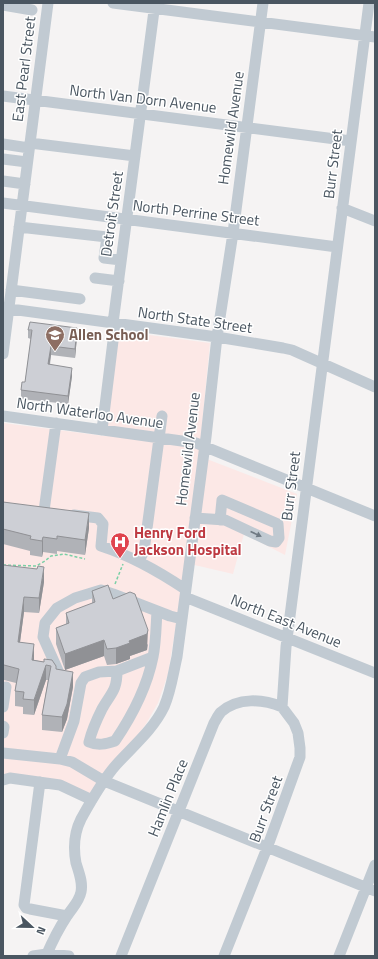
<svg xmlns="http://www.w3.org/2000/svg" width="378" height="959" font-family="'Titillium Web',sans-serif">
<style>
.medical{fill:#fce8e6}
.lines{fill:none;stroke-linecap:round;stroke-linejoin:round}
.path{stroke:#7ad0a6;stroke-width:1.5;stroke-dasharray:3 2;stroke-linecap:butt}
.minor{stroke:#c1cad2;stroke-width:11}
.wall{fill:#b0b2b7}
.shaded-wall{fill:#909195}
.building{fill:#cdcfd5;stroke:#909195}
.oneway{fill:#6e7983}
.labels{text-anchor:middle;stroke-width:3;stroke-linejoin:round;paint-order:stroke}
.street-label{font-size:15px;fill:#4a5661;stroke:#fff}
.education-label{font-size:15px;font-weight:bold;fill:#785e54;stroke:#fff;text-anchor:start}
.health-label{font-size:15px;font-weight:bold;fill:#be3a42;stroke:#fff;text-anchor:start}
</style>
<rect width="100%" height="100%" fill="#f5f3f3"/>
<path class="medical" d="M119,331L210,343L199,456L297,494L285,555L244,534L233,574L186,563L168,674L158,703L146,724L120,758L89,794L3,775V423L105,436Z"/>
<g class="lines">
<path class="path" d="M3,565L36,566L45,561L51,556L64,554L85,559
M115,584L123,564"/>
<path class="minor" d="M113,3L375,37
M3,5L32,10
M3,96L351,141
M30,143L135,156
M3,144L29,148
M3,159L27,162
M3,181L25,184
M3,203L337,247
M342,208L375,221
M19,227L107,237L104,258L121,260
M95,278L119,281
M11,290L80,299
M3,308L217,337L283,348L292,350L375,387
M3,354L48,3
M3,416L196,443L375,516
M102,430L114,333L113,323L155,3
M44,511L56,423
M74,515L98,518L103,524L101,546C132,556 158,571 185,589
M195,518L225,520L270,541L276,542L279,538L278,524L222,500L220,520
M139,561L144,551L162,416
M185,597L375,673
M117,671C117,691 111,693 102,709C97,719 92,730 89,742C98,746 106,744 115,741C132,716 147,687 153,657C156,642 156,626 157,611
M60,675L43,637L45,623L57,608L75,598L101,590L113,594L170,616L182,619
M3,707L6,687
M3,726L4,727L3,733
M3,753L60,759L72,762L104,781L375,891
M60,759L74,721L81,683L85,677L99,672L117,671L153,657
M3,780L10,778L60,785L92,800
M40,782L24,905L26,908L30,909L67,916
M33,956L47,954L69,956
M46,956C52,942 59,928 67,916C72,908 79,902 81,892C83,882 79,873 76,863C73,847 74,833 81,819C91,801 102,781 116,765C132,747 153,730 164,707C171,691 173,674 177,657L206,437L217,337L233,233L263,3
M121,956L214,723C216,720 218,715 221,712C238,697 263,699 282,707
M224,956L267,848L300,757V748L298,733L294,723L282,707L286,647L369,3
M339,956L375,865"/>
</g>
<path class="wall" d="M28,330L77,337L75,358L51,355L50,365L72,376L68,404L21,399V390L25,382L31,339L28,338Z
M3,502L89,528L85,555L57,551V554L43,552L42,557L30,555V551L3,544Z
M3,565L44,582L39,613L24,612L20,642L34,660L44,662L56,669L73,687L67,719L62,732L42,730V715L48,680H46L34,715L23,714V707L15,706V691L16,683L4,680L3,681Z
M92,591L113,599L148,645L147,650L130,656V659L116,664L107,665L104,656L65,670L56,644V628L66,625V613L92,604Z"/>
<path class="shaded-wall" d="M77,328V337L75,358V349Z
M51,346V355L48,373V364Z
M72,368V376L68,404V396Z
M89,513V528L85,555V540Z
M43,537V552L42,557V541Z
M44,567V582L39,613V598Z
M24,597V612L18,657V642Z
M148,630L147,650L130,656V659L116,664V648Z
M104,640V656L65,670V654Z
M34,644V659L32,675V660Z
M4,665V680L3,681V666Z
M46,665V680L34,715V700Z
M73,672V687L67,719L62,732V717Z"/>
<path class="building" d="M30,322L77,328L75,349L51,346L48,364L72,368L68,396L21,390L22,382H25L32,330H28Z
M3,502L89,513L85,540L57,536V539L43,537L42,541L30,539L31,536L3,529Z
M3,565L37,569L38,566L44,567L39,598L24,597L18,642L34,644L32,660L44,662V659L52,660L56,666V669L73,672L67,704L62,717L42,715L51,666L46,665L34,700L23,699L24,692L15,691L19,669L4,665L3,666Z
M108,585L113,599L130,592L135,594L148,630L147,634L129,641L130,643L116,648L107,649L104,640L65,654L56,628L69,623L66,613L95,602L92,591Z"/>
<defs><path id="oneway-solid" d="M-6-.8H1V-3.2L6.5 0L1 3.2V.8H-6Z"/></defs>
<use class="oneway" href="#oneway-solid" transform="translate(256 534) rotate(25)"/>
<defs>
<g id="school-pin" transform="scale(1)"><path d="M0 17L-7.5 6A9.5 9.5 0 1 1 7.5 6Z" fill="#8d6e63" stroke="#fff"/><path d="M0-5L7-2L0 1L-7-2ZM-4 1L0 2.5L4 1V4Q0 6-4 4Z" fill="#fff"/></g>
<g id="hospital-pin" transform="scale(1)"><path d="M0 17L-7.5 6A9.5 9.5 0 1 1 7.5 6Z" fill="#e0444e" stroke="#fff"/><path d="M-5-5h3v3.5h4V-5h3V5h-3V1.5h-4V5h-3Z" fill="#fff"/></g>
</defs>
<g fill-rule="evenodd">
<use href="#school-pin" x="55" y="335"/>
<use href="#hospital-pin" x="120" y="542"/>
</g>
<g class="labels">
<g class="street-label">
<text transform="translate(24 69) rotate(-83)" y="5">East Pearl Street</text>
<text transform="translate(143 99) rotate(7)" y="5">North Van Dorn Avenue</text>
<text transform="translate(231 128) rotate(-82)" y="5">Homewild Avenue</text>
<text transform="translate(333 164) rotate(-83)" y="5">Burr Street</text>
<text transform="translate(196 213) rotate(7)" y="5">North Perrine Street</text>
<text transform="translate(112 214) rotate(-82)" y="5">Detroit Street</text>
<text transform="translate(195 320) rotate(8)" y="5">North State Street</text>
<text transform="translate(90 413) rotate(8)" y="5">North Waterloo Avenue</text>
<text transform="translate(188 449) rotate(-83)" y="5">Homewild Avenue</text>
<text transform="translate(291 486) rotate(-83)" y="5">Burr Street</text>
<text transform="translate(286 621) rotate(22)" y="5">North East Avenue</text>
<text transform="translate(168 798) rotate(-68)" y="5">Hamlin Place</text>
<text transform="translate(266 809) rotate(-70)" y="5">Burr Street</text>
</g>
<g class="education-label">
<text x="69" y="340">Allen School</text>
</g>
<g class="health-label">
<text x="134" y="538">Henry Ford<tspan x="134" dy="17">Jackson Hospital</tspan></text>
</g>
</g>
<rect width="378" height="959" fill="none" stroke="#4a5661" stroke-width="8"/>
<g transform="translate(32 927) rotate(112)" stroke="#ffffff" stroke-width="3" paint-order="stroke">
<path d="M0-3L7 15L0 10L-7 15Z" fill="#4a5661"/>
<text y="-6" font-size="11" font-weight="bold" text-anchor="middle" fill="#4a5661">N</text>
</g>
</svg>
